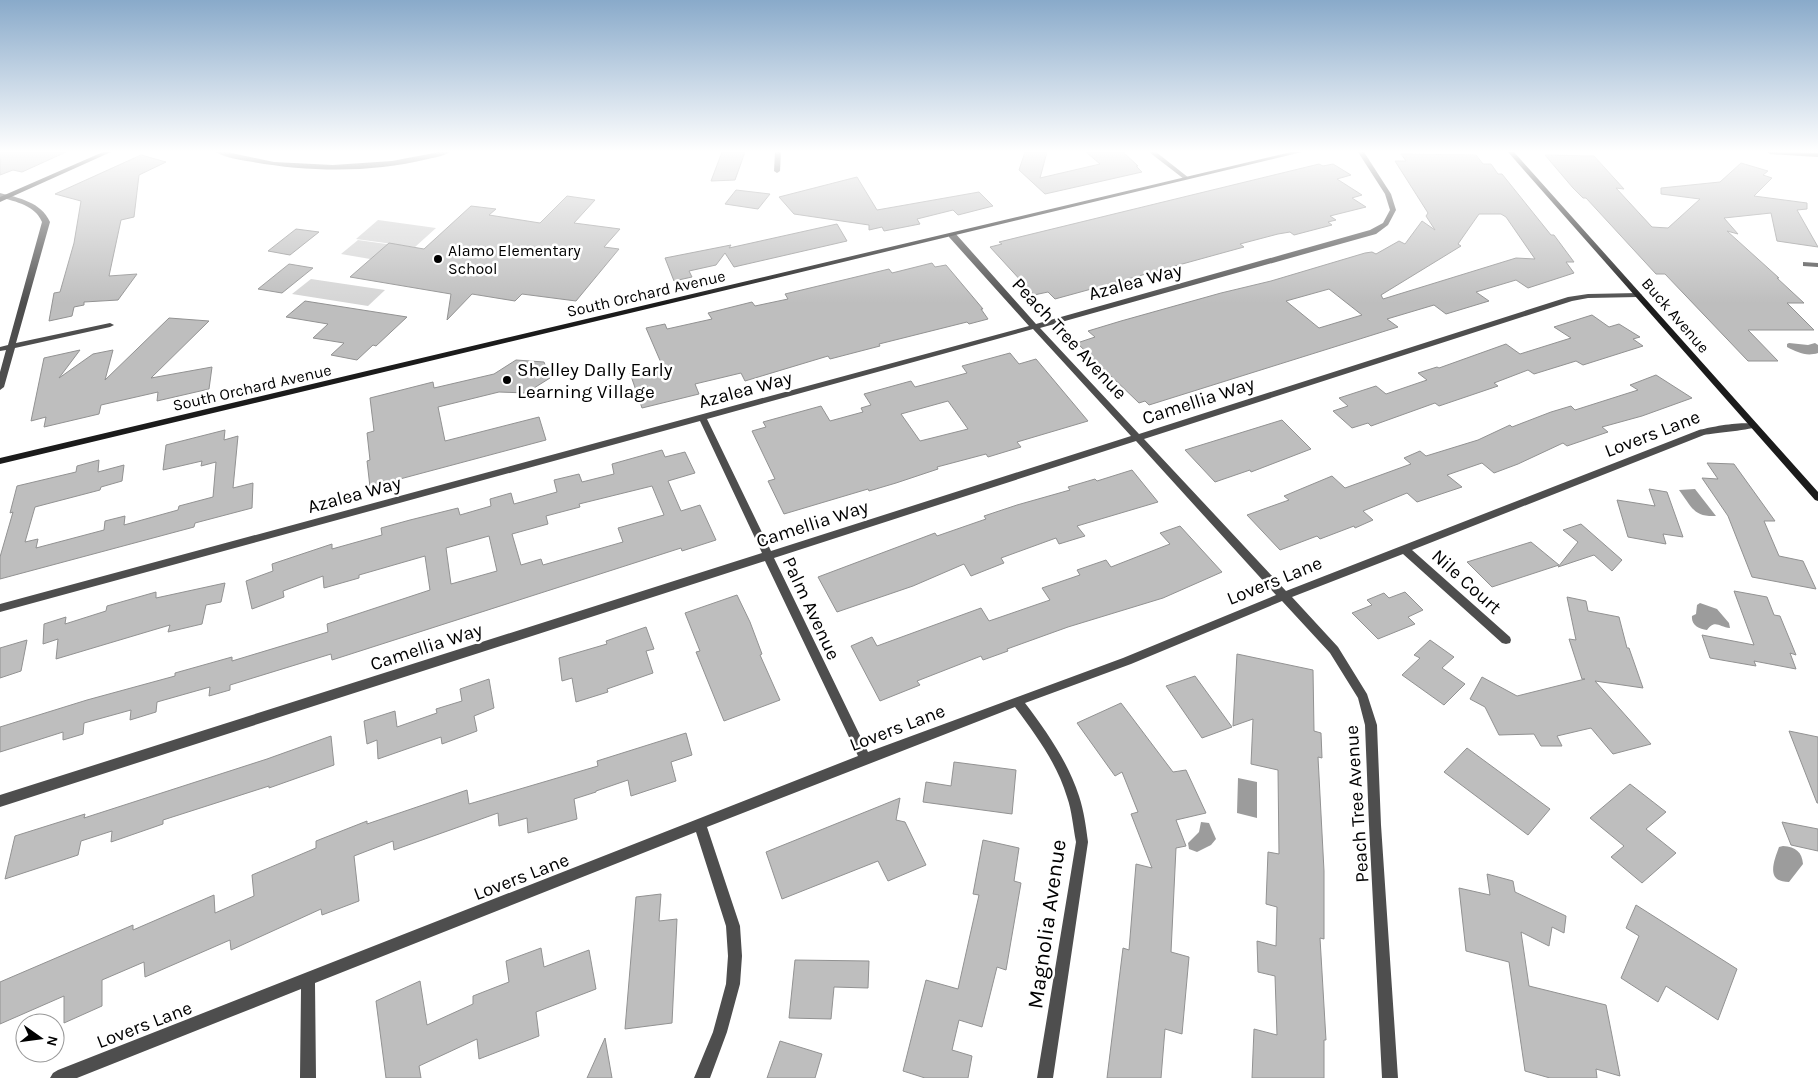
<svg xmlns="http://www.w3.org/2000/svg" width="1818" height="1078" font-family="Karla,sans-serif">
<style>
.green{fill:#d5d5d5}
.water{fill:#9c9c9c}
.building{fill:#bebebe;stroke:#929292;fill-rule:evenodd}
.lines{fill:none;stroke-linecap:round;stroke-linejoin:round}
.street{fill:#4e4e4e;fill-rule:evenodd}
.secondary{fill:#1b1b1b;fill-rule:evenodd}
.poi-dot{fill:#000;stroke:#fff;stroke-width:2}
.labels{text-anchor:middle;stroke-width:5;stroke-linejoin:round;paint-order:stroke}
.far-poi-label{font-size:16px;fill:#000;stroke:#fff;text-anchor:start}
.far-street-label{font-size:16px;fill:#000;stroke:#fff}
.street-label{font-size:19px;fill:#000;stroke:#fff}
.poi-label{font-size:19px;fill:#000;stroke:#fff;text-anchor:start}
.near-street-label{font-size:22px;fill:#000;stroke:#fff}
</style>
<rect width="100%" height="100%" fill="#fff"/>
<path class="green" d="M378,220L436,228L415,247L356,239Z
M358,240L393,245L376,260L341,254Z
M311,279L385,290L368,306L292,294Z"/>
<path class="water" d="M1789,343L1808,345L1815,343L1818,345V353C1806,357 1797,352 1787,347V344Z
M1695,489L1716,516C1693,517 1692,507 1679,490Z
M1700,603L1717,609L1729,623L1730,628C1719,627 1715,619 1707,630C1699,629 1691,625 1692,616L1696,614L1697,605Z
M1238,778L1257,782V818L1237,813Z
M1201,822L1209,823L1216,839L1211,845L1197,852L1189,849L1188,843L1199,832Z
M1783,846C1796,847 1802,852 1803,864L1789,882C1765,882 1774,861 1779,847Z"/>
<path class="building" d="M0,152H66L22,172L13,170L0,175Z
M722,152H745L735,180L711,181Z
M1025,152H1047L1040,178L1100,164L1086,152H1123L1138,166H1136L1142,172L1045,194L1019,170Z
M1401,154L1476,155L1483,164H1491L1498,174H1502L1551,235H1554L1574,262H1566L1574,273L1528,288L1516,280L1476,292L1489,301L1446,314L1434,305L1387,319L1398,327L1149,405L1145,401L1139,403L1077,343L1095,337L1088,331L1121,321L1221,293L1271,281L1365,253L1372,252L1376,254L1399,241L1405,244L1422,221L1435,230L1426,216L1428,213L1395,161H1406ZM1479,214H1501L1506,217L1535,259L1516,258L1383,299L1381,295L1461,246L1458,244ZM1329,289L1362,315L1319,328L1286,301Z
M141,155L166,162L139,175L134,217L121,220L109,276L137,274L118,300L84,302V305L74,307L72,316L49,321L54,293L60,292L74,243L81,201L55,194Z
M1545,155L1594,156L1624,189L1616,188L1652,227L1668,228L1700,199L1661,194V188L1720,182L1741,163L1768,171L1763,175L1772,178L1754,196L1807,203V209L1797,210L1818,247L1777,241L1771,213L1724,218L1738,234L1727,231L1779,278H1777L1804,303H1787L1814,330H1748L1778,361H1748L1665,274H1656L1586,198H1583L1573,188Z
M1319,164L1323,166L1333,164L1351,175L1337,179L1362,195L1352,198L1366,207L1330,216L1336,220L1328,222L1332,225L1294,235L1290,232L1278,234L1240,244L1244,247L1055,299L1048,292L1034,295L990,247L1002,244L999,242Z
M857,177L877,210L979,192L993,206L958,215L953,210L917,219L920,224L884,231L882,227L869,230V225L794,214L779,197Z
M736,190L770,194L758,209L725,204Z
M567,196L595,200L574,223L620,229L604,247L619,249L576,301L522,294L515,301L472,294L447,320L451,294L350,277L389,243L424,249L471,206L496,209L489,215L540,223Z
M837,224L847,241L734,267L725,253L716,265L689,271L692,277L674,281L665,258L731,245L729,248Z
M296,229L319,232L290,255L268,251Z
M932,263L935,267L946,265L983,309H981L988,319L969,324L967,322L879,344L880,346L830,359L828,356L745,381L741,373L695,384L699,394L642,408L630,373L662,365L646,328L665,324L667,329L712,319L708,313L752,302L755,306L788,299L785,294L889,269L892,273Z
M289,264L313,268L282,293L258,289Z
M305,301L407,317L376,346L373,345L357,360L331,355L344,343L313,338L328,324L286,317Z
M1592,315L1609,327L1619,324L1640,337L1633,339L1643,346L1583,365L1576,361L1534,374L1528,370L1494,383L1498,386L1439,406L1435,403L1371,426L1368,423L1352,428L1333,411L1348,406L1339,398L1376,386L1386,394L1427,380L1418,373L1437,367L1439,368L1506,344L1520,354L1571,338L1554,327Z
M169,318L209,321L151,378L212,367L209,389L157,401L158,392L101,405L99,414L44,427L46,417L31,421L44,358L80,350L59,378L93,354L113,350L105,380Z
M1010,353L1019,364L1036,359L1088,421L1017,442L1021,447L988,457L986,454L937,467L938,469L896,483L869,491L868,489L784,514L768,481L775,479L752,431L766,427L763,422L821,406L830,421L863,412L861,408L871,405L864,394L911,381L915,387L967,373L962,366ZM948,401L968,429L920,441L901,414Z
M516,360L544,362L550,378L526,393L499,392L438,407L445,441L539,417L546,440L370,487L367,461L370,460L367,433L374,431L370,398L433,382L434,388L494,374Z
M1656,375L1692,398L1642,416L1602,427L1608,432L1567,446L1563,443L1518,464L1494,473L1482,463L1447,475L1462,487L1417,502L1407,493L1363,511L1373,520L1355,528L1354,526L1320,539L1317,536L1280,550L1247,515L1289,500L1284,496L1332,476L1345,488L1411,464L1404,458L1420,451L1426,456L1478,440L1510,425L1512,427L1551,412L1571,406L1575,410L1638,390L1630,385Z
M1282,420L1311,449L1251,472L1250,470L1215,482L1185,450Z
M225,430L224,440L238,436L233,488L253,483L252,508L195,523L194,527L0,579V557L13,512L10,513L17,486L76,472L77,466L99,460L98,472L124,465L122,481L101,487L100,490L35,507L25,542L38,539L36,548L104,530L105,521L125,516L124,525L178,510L179,506L213,497L216,462L201,466L202,461L163,470L166,445Z
M662,450L665,457L685,452L695,473L668,481L681,511L700,505L716,540L682,551L681,548L332,660L331,654L230,685V690L209,696L210,687L157,702L156,712L130,720L131,710L84,723L83,734L63,740V732L0,752V727L87,700L175,676V673L232,657V661L328,632L327,624L430,590L425,556L359,575V578L324,588L323,576L283,591L284,597L252,609L246,581L273,571L272,564L332,544V549L382,535L381,528L410,520L458,508L460,515L491,506L490,499L511,493L514,504L557,492L554,480L579,474L582,482L614,474L612,464ZM652,486L664,515L618,528L623,542L543,565L541,559L521,565L512,534L548,524L546,516L580,507L579,504ZM489,536L497,571L451,584L446,548Z
M1707,463L1734,464L1775,521H1764L1779,556L1803,561L1816,589L1752,577L1728,516L1702,478L1718,479Z
M1132,470L1158,502L1077,526L1085,536L1059,544L1056,538L1001,558L1004,563L971,576L964,564L913,586L837,612L818,577L935,533L937,536L986,519L984,516L1017,505L1070,490L1068,487L1095,479L1097,481Z
M1649,489L1667,492L1683,537L1663,534L1666,544L1628,537L1617,500L1655,506Z
M1581,524L1622,560L1612,571L1594,555L1558,567L1578,542L1563,530Z
M1180,526L1222,572L1163,598L1068,627L1007,649L1008,651L983,660L981,656L917,681L920,685L880,701L851,646L872,637L877,646L981,608L989,621L1050,600L1042,588L1080,575L1077,570L1106,560L1111,567L1170,544L1160,533Z
M1531,542L1559,565L1492,587L1467,562Z
M225,583L221,602L206,605L202,624L168,632L170,625L56,659L58,639L43,644L44,624L66,617L65,624L106,611L107,606L156,592V598Z
M1734,591L1767,597L1774,615L1780,616L1796,655L1790,653L1796,669L1754,661L1756,666L1710,658L1702,635L1754,645Z
M1405,592L1423,610L1408,617L1415,624L1378,639L1352,613L1372,605L1367,600L1384,593L1389,598Z
M737,595L750,622L762,654L760,655L780,700L724,721L696,652L700,651L685,613Z
M1567,597L1586,601L1588,611L1619,617L1627,648H1629L1643,688L1595,681L1651,744L1613,754L1591,728L1557,736L1562,746H1541L1534,734L1499,735L1485,707L1470,699L1482,677L1517,696L1585,679H1582L1569,639L1576,640Z
M646,627L654,649L646,651L653,673L607,689L608,692L576,702L572,678L562,681L559,658L607,644L606,641Z
M27,640L21,671L0,678V648Z
M1430,640L1454,657L1442,668L1465,684L1444,705L1402,675L1420,658L1414,655Z
M1237,654L1313,670L1314,731L1321,733L1322,758L1318,757L1324,871V939L1320,938L1326,1040H1324V1078H1252L1254,1029L1277,1035L1275,976L1258,972L1257,941L1276,946L1277,907L1266,904L1268,852L1279,854L1278,770L1251,764L1253,719L1233,726Z
M1195,676L1232,727L1202,738L1166,686Z
M489,679L494,708L474,716L477,731L442,744L441,737L378,759L377,740L367,744L364,721L395,711L397,727L437,713L436,709L462,701L460,689Z
M1121,703L1173,772L1186,770L1206,813L1176,820L1186,846L1176,848L1171,952L1189,957L1182,1034L1165,1029L1161,1078H1107L1123,948L1129,950L1136,864L1152,868L1131,814L1138,812L1122,772L1115,776L1077,723Z
M1789,731L1818,737V803H1817Z
M686,733L692,755L671,762L676,781L631,796L628,780L596,791V792L574,799L577,819L528,833L527,818L499,826L498,813L394,850L393,841L354,856L359,901L322,915L321,909L231,950L230,940L145,977L144,962L102,980V1006L64,1023V996L0,1024V982L133,925V930L214,895L215,913L254,896L252,875L316,848V841L367,821V824L467,790L469,804L598,766L597,761Z
M331,736L334,765L269,788V786L163,820V824L111,842L112,831L81,841L78,855L5,879L15,836L85,814L84,818L267,759Z
M1467,748L1550,809L1528,835L1444,772Z
M954,762L1016,770L1012,814L923,802L926,782L951,786Z
M1630,784L1666,812L1646,829L1676,853L1642,883L1611,857L1624,846L1590,818Z
M900,798L896,820L905,822L926,865L888,881L878,861L782,899L766,852Z
M1782,822L1818,829V851L1791,845Z
M983,840L1019,848L1014,881L1021,883L1006,970L997,967L982,1027L959,1020L952,1050L972,1056L968,1078H925L903,1071L926,980L958,989L979,895L973,894Z
M1487,874L1513,881L1515,892L1566,916L1564,933L1552,927L1549,946L1521,932L1529,986L1606,1005L1620,1076L1596,1069L1597,1078H1550L1525,1071L1509,962L1466,951L1459,888L1490,895Z
M661,894L659,921L677,919L672,1023L625,1029L636,897Z
M1636,905L1737,969L1718,1020L1666,986L1658,1002L1621,978L1639,936L1626,928Z
M541,948L544,967L589,950L596,989L536,1012L539,1036L479,1059L477,1039L419,1066L421,1078H386L376,1001L420,981L427,1025L473,1004V996L509,982L506,961Z
M795,960L869,961L868,988L834,987L831,1019L789,1018Z
M605,1038L612,1078H587Z
M780,1041L822,1054L815,1078H767Z"/>
<g class="lines">
<path class="street" d="M216,152H227L274,162L333,165L392,161L439,152H450C444,156 436,157 428,159C371,173 310,172 253,162C241,160 225,158 216,152Z
M775,152H781L780,171L777,173L774,171Z
M1149,152H1156L1189,178L1184,179Z
M1358,152H1364L1391,194L1396,210L1388,225L1376,234L1040,328L1139,434L1568,297L1588,294L1638,293L1642,295L1638,297L1588,298L1572,301L1144,439L1286,591L1699,430C1710,427 1750,419 1758,426C1753,430 1714,433 1704,435L1412,550L1510,637L1511,640L1510,643L1506,644L1502,643L1403,554L1292,597L1338,647L1367,694L1377,725L1381,825L1398,1078H1382L1369,825L1365,725L1358,698L1330,653L1282,601L1131,664L1025,703C1047,732 1068,762 1079,796C1084,811 1086,827 1088,842L1053,1078H1037L1076,842C1073,827 1072,811 1067,797C1057,763 1035,734 1015,707L707,827L740,926L742,956L740,984L727,1032L710,1078H694L713,1032L726,984L728,956L726,926L696,832L315,983L316,1078H300L301,989L77,1078H50L53,1073L58,1070L858,756L765,561L0,807V795L762,553L700,421L0,612V604L1029,326L949,237V233H955L1036,324L1370,230L1383,223L1390,210L1385,194ZM1033,329L1131,436L771,551L707,419ZM1136,441L1276,595L1123,658L868,752L774,558Z
M0,193C19,198 41,202 50,222L16,343L110,323L114,325L110,327L15,348L4,387L0,390V372L6,350L0,351V347L8,345L42,222C35,205 16,202 0,197Z
M1803,262L1818,263V267L1803,266Z"/>
<path class="secondary" d="M103,152H111L0,202V197Z
M1291,152H1302L0,464V458Z
M1508,152H1514L1818,492V501L1815,500Z
M1767,152L1818,153V157L1770,154Z"/>
</g>
<linearGradient id="sky" x2="0" y2="1"><stop stop-color="#89aaca"/><stop offset="0.5" stop-color="#fff"/><stop offset="1" stop-color="#fff" stop-opacity="0"/></linearGradient>
<rect width="1818" height="303" fill="url(#sky)"/>
<g class="poi-dot">
<circle cx="438" cy="259" r="5"/>
<circle cx="507" cy="380" r="5"/>
</g>
<g class="labels">
<g class="far-poi-label">
<text x="448" y="256">Alamo Elementary<tspan x="448" dy="18">School</tspan></text>
</g>
<g class="far-street-label">
<text transform="translate(646 293) rotate(-13)" y="6">South Orchard Avenue</text>
<text transform="translate(1676 315) rotate(49)" y="6">Buck Avenue</text>
<text transform="translate(252 387) rotate(-13)" y="6">South Orchard Avenue</text>
</g>
<g class="street-label">
<text transform="translate(1135 281) rotate(-15)" y="7">Azalea Way</text>
<text transform="translate(1070 338) rotate(47)" y="7">Peach Tree Avenue</text>
<text transform="translate(745 389) rotate(-15)" y="7">Azalea Way</text>
<text transform="translate(1198 400) rotate(-18)" y="7">Camellia Way</text>
<text transform="translate(1652 433) rotate(-21)" y="7">Lovers Lane</text>
<text transform="translate(354 494) rotate(-15)" y="7">Azalea Way</text>
<text transform="translate(812 523) rotate(-18)" y="7">Camellia Way</text>
<text transform="translate(1274 580) rotate(-22)" y="7">Lovers Lane</text>
<text transform="translate(1467 581) rotate(42)" y="7">Nile Court</text>
<text transform="translate(812 608) rotate(65)" y="7">Palm Avenue</text>
<text transform="translate(426 646) rotate(-18)" y="7">Camellia Way</text>
<text transform="translate(897 727) rotate(-21)" y="7">Lovers Lane</text>
<text transform="translate(1356 804) rotate(-94)" y="7">Peach Tree Avenue</text>
<text transform="translate(521 876) rotate(-21)" y="7">Lovers Lane</text>
<text transform="translate(144 1024) rotate(-21)" y="7">Lovers Lane</text>
</g>
<g class="poi-label">
<text x="517" y="376">Shelley Dally Early<tspan x="517" dy="22">Learning Village</tspan></text>
</g>
<g class="near-street-label">
<text transform="translate(1046 924) rotate(-82)" y="8">Magnolia Avenue</text>
</g>
</g>
<g transform="translate(40 1038) rotate(104)"><circle r="24" fill="#ffffff" stroke="#999999"/>
<path d="M0-4L9 19L0 12L-9 19Z" fill="#000000"/>
<text y="-8" font-size="14" font-weight="bold" text-anchor="middle" fill="#000000">N</text>
</g>
</svg>
